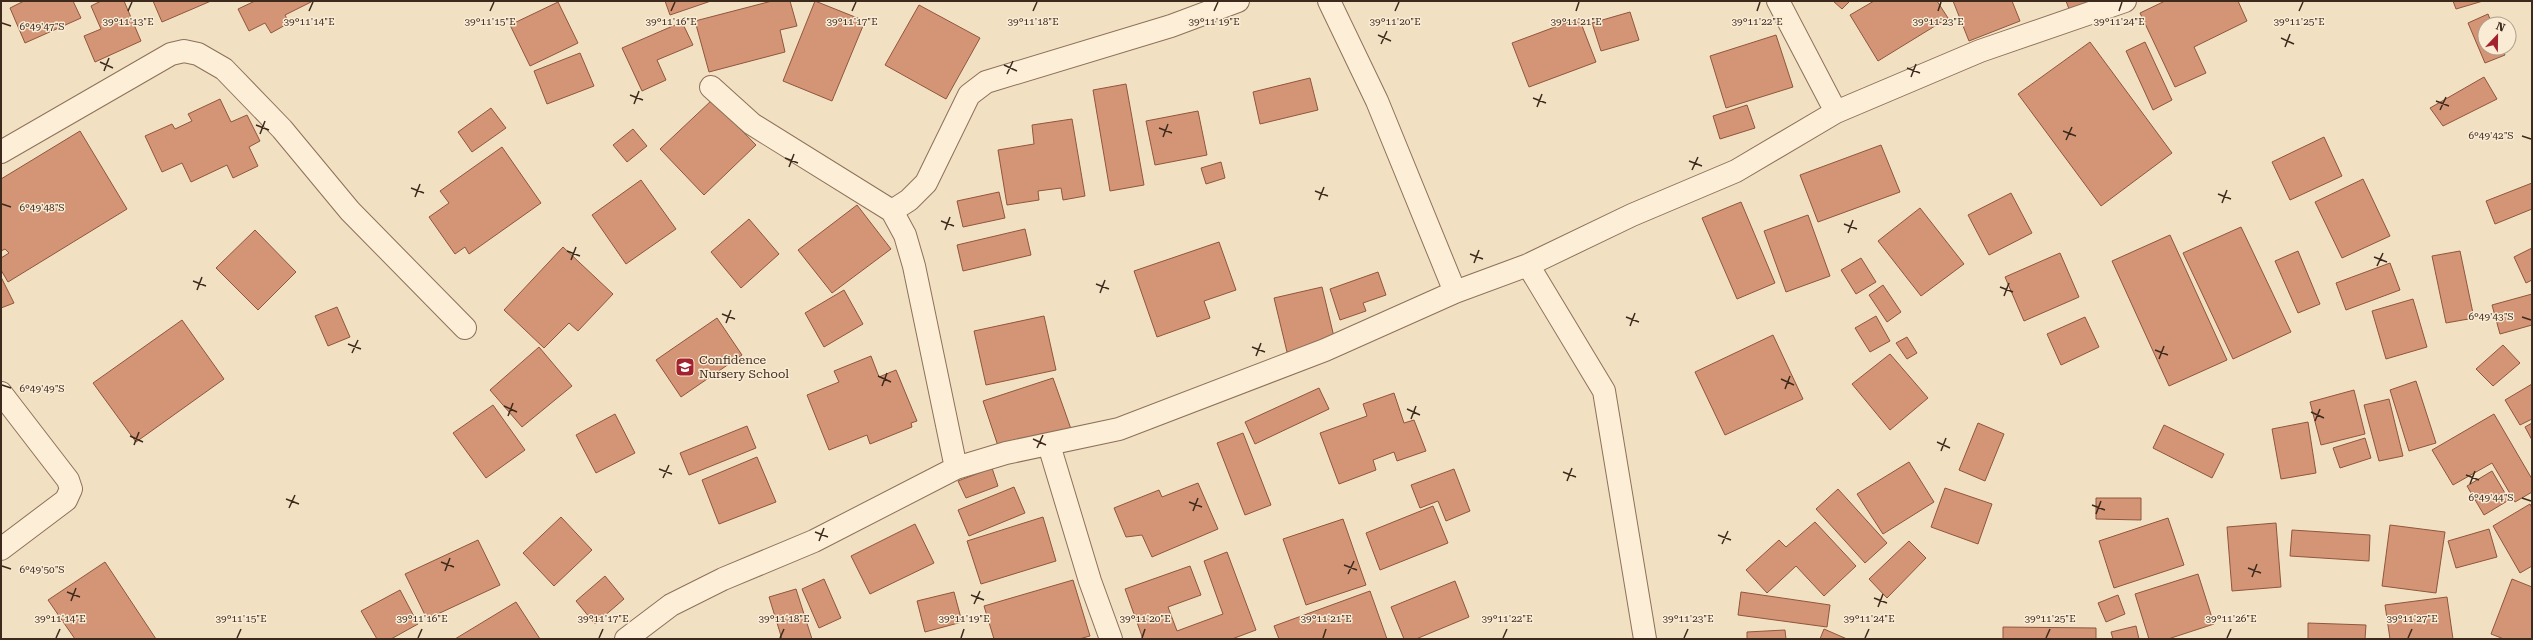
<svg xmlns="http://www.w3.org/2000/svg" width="2533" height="640" font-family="'Roboto Serif',serif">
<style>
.building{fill:#d39576;stroke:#90563b}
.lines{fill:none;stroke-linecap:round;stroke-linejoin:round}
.minor-casing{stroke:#8e7058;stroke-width:24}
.minor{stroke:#fceed7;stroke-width:22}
.ticks{fill:none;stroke:#3d2a1d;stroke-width:1.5}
.labels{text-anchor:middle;stroke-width:3;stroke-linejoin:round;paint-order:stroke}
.poi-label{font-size:12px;fill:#3d2a1d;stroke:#f9ebd4;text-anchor:start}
.ticks-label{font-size:10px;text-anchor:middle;fill:#3d2a1d;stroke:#f9ebd4;stroke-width:3;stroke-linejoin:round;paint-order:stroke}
</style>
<rect width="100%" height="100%" fill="#f2e0c3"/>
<path class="building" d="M24,1H73L81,18L25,43L10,8Z
M101,1H124L141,41L95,62L84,36L101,29L91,6Z
M153,1H211L162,22Z
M255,1H313L285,15L289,23L271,33L265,23L249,31L238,9Z
M665,1H711L670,15Z
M772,1H790L797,26L780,30L785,52L709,72L695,21Z
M815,1L865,21L832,101L783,81Z
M1833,1H1850L1842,9Z
M1874,1H1937L1948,18L1878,61L1850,15Z
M1953,1H2012L2020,21L1969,41Z
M2066,1H2095L2069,9Z
M2165,1H2238L2247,21L2194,47L2206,73L2175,87L2140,13Z
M2453,1H2483L2456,9Z
M558,2L578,43L530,66L510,25Z
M919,5L980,38L946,99L885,65Z
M1630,12L1639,40L1601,51L1592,23Z
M2488,14L2492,24H2485V48H2502L2505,55L2485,63L2468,23Z
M1579,18L1596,62L1529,87L1512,43Z
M682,22L693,45L657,60L666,80L642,91L622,48Z
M1776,35L1793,87L1726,108L1710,56Z
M2090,42L2172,153L2101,206L2018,94Z
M2145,42L2172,100L2153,110L2126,51Z
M580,53L594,86L547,104L534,71Z
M2484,77L2497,99L2443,126L2430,108Z
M1310,78L1318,110L1260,124L1253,92Z
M1126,84L1144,185L1110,191L1093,90Z
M220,99L231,122L247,115L260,141L249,147L258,166L233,178L227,165L191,182L182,163L162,172L145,136L172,124L175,129L192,121L188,114Z
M712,100L756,145L704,195L660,149Z
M1747,105L1755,128L1720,139L1713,116Z
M491,108L506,128L472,152L458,132Z
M1198,111L1207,155L1155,165L1146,121Z
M1072,119L1085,196L1063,200L1061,188L1038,191L1039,200L1007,205L998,150L1034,144L1032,125Z
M633,129L647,146L627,162L613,145Z
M80,131L127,209L8,282L1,270V258L9,253L5,249L1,251V179Z
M2324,137L2342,176L2290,200L2272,162Z
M1881,145L1900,192L1818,222L1800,175Z
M502,147L541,203L469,254L465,247L455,254L429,217L449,203L440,191Z
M1221,162L1225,178L1206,184L1201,168Z
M2363,179L2390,236L2342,258L2315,202Z
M641,180L676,229L626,264L592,215Z
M2532,183V209L2495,224L2486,201Z
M999,192L1005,218L963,227L957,201Z
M2011,193L2032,233L1989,255L1968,215Z
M1741,202L1775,283L1737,299L1702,218Z
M857,205L891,249L832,293L798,250Z
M1920,208L1964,264L1921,296L1878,241Z
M1808,215L1830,276L1786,292L1764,231Z
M749,219L779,254L741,288L711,252Z
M2241,227L2291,332L2233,359L2183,253Z
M1025,229L1031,255L963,271L957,245Z
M255,230L296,272L258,310L216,268Z
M2170,235L2227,360L2169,386L2112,261Z
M1219,242L1236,290L1204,301L1210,318L1157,337L1134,271Z
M563,247L613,294L578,331L569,323L544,348L504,310Z
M2532,248V280L2526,283L2514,257Z
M2298,251L2320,304L2298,313L2275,261Z
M2460,251L2474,318L2446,323L2432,256Z
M2060,253L2079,297L2024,321L2005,277Z
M1861,258L1876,282L1856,294L1841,270Z
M2390,263L2400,290L2346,310L2336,283Z
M1378,272L1386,295L1363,303L1366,311L1340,320L1330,289Z
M1,277L14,303L1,308Z
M1883,285L1901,312L1887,322L1869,295Z
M1322,287L1335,341L1287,352L1274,298Z
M844,290L863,324L824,347L805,313Z
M2532,294V325L2500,334L2492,305Z
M2413,299L2427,347L2386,359L2372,311Z
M337,307L350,337L328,346L315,316Z
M1044,316L1056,370L986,385L974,331Z
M1876,316L1890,341L1870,352L1855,328Z
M2085,317L2099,347L2061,365L2047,334Z
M717,318L742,355L681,397L656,360Z
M182,320L224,379L136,442L93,383Z
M1773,335L1803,399L1725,435L1695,372Z
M1907,337L1917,353L1907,359L1896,343Z
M2503,345L2520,363L2493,386L2476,369Z
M539,347L572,386L522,427L490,390Z
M1890,354L1928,398L1890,430L1852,384Z
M871,356L879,377L896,370L917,421L911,423L912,427L870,444L867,435L829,450L807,395L839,382L834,371Z
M1053,378L1071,429L1000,452L983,401Z
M2416,381L2436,443L2409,451L2390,390Z
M2532,384V419L2520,425L2505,400Z
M1319,388L1329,409L1255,444L1245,422Z
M2354,390L2365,434L2321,445L2310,402Z
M1394,393L1404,423L1414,420L1426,451L1397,461L1394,452L1373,460L1376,470L1339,484L1320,433L1367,416L1363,404Z
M2389,399L2403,456L2379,461L2364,405Z
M493,405L525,450L486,478L453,433Z
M615,414L635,453L596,473L576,435Z
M2494,414L2532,479V492L2515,502L2492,463L2453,485L2432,450Z
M2308,422L2316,473L2281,479L2272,429Z
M1978,423L2004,434L1985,481L1959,470Z
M2532,423V440L2525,427Z
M2164,425L2224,454L2212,478L2153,448Z
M747,426L756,448L689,475L680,453Z
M1243,433L1271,505L1245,515L1217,443Z
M2365,438L2371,458L2340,468L2333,448Z
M757,457L776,502L719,524L702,480Z
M1909,462L1934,502L1883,534L1857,494Z
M992,468L998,486L966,498L958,481Z
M1454,469L1470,511L1446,521L1438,501L1420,508L1411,485Z
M2492,471L2509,500L2484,515L2467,486Z
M1198,483L1218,529L1152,557L1142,535L1126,537L1114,508L1159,490L1162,497Z
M1014,487L1025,513L969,536L958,510Z
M1945,488L1992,504L1978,544L1931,527Z
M1838,489L1887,543L1865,563L1816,509Z
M2096,498H2141V520L2096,519Z
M2530,504L2532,508V566L2520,573L2493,526Z
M1433,506L1448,543L1380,570L1366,533Z
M561,517L592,550L554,586L523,553Z
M1043,517L1056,561L981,584L967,541Z
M2168,518L2184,565L2114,588L2099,541Z
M1343,519L1366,585L1306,605L1283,539Z
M1815,522L1856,566L1824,596L1796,566L1767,593L1746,570L1779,540L1786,547Z
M2276,523L2281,587L2232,591L2227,527Z
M915,524L934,563L870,594L851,556Z
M2390,525L2445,532L2436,593L2382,586Z
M2489,529L2497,557L2456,568L2448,541Z
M2292,530L2370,535L2369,561L2290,556Z
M478,540L500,585L427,619L405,574Z
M1909,541L1926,558L1887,598L1869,579Z
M1227,552L1256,630L1232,639H1143L1125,589L1190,566L1201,595L1168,607L1177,631L1223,614L1204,561Z
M105,562L156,639H75L48,600Z
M2198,574L2214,624L2168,639H2149L2135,594Z
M605,576L624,599L595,624L576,601Z
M824,579L841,618L819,628L802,589Z
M2512,579L2532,587V639H2504L2491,634Z
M1073,580L1090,636L1079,639H994L984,606Z
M1455,581L1469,617L1416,639H1404L1391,607Z
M796,589L812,639H782L769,597Z
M400,590L418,624L391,639H377L361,611Z
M1370,591L1387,639H1279L1274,626Z
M954,592L962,622L925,632L917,601Z
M1741,592L1830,605L1827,627L1738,615Z
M2118,595L2125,614L2106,622L2098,603Z
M2447,597L2453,639H2390L2385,605Z
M516,602L540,639H455Z
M2308,623L2366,625L2365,639H2308Z
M2136,626L2139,639H2113L2111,632Z
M2003,627L2096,628V639H2003Z
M1824,629L1847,639H1820Z
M1785,630L1786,639H1747V632Z"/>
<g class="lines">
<g class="minor-casing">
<path id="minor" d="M1329,1L1377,101L1455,292
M1778,1L1836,112
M711,87L752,124L892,211L905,235L914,266L956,468
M1,152L171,54L184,51L198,54L224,69L282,129L350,211L465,328
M892,211L909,200L926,183L969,95L986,82L1171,26L1238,1
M1528,265L1604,391L1645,639
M1,393L68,480L71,489L66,500L1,549
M1049,445L1090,581L1111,639
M626,639L671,605L723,579L814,541L956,468L1006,453L1119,429L1325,350L1455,292L1528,265L1632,215L1736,171L1836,112L1980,51L2125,1"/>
</g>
<use href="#minor" class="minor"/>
</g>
<path class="ticks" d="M128,11L132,2M309,11L313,2M490,11L494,2M671,11L675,2M852,11L856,2M1033,11L1037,2M1214,11L1218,2M1395,11L1399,2M1576,11L1579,2M1757,11L1760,2M1938,11L1941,2M2119,11L2122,2M2299,11L2303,2M2,23L11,26M1378,35L1391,41M2281,38L2294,44M1381,44L1387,31M2285,47L2290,34M100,62L113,68M1004,65L1017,71M1907,68L1920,73M104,71L109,58M1007,74L1013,61M1911,77L1916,64M630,95L643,100M1533,98L1546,103M2436,101L2449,106M634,104L639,91M1537,107L1542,94M2440,110L2446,97M256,125L269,130M1159,128L1172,133M2063,131L2076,136M260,134L265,121M2522,136L2531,139M1163,137L1168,124M2066,140L2072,127M785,158L798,163M1689,161L1702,166M789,167L794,154M1692,170L1698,157M411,188L424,193M1315,191L1328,196M2218,194L2231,199M415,197L420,184M1319,200L1324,187M2222,203L2227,190M2,204L11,207M941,221L954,226M1844,224L1857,229M945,230L950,217M1848,233L1853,220M567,251L580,256M1470,254L1483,259M2374,257L2387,262M571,260L576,247M1474,263L1479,250M2377,266L2383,253M193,281L206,286M1096,284L1109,289M2000,287L2013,292M197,290L202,277M1100,293L1105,280M2004,296L2009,283M722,314L735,319M1626,317L1639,322M2522,317L2531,320M726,323L731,310M1630,326L1635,313M348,344L361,349M1252,347L1265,352M2155,350L2168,355M352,353L358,340M1256,356L1261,343M2159,359L2164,346M878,376L891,382M1781,379L1794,385M2,385L11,388M882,386L887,373M1785,389L1790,376M504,406L517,412M1407,409L1420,415M2311,412L2324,418M508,416L513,403M1411,419L1416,406M2315,421L2320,409M130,436L143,442M1033,439L1046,445M1937,442L1950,448M134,445L139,432M1037,448L1043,435M1941,451L1946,438M659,469L672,474M1563,472L1576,477M2466,475L2479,480M663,478L669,465M1567,481L1572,468M2470,484L2475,471M2522,498L2531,501M286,499L299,504M1189,502L1202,507M2092,505L2105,510M289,508L295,495M1193,511L1198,498M2096,514L2101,501M815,532L828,537M1718,535L1731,540M819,541L824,528M1722,544L1728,531M441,562L454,567M1344,565L1357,570M2,566L11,569M2248,568L2261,573M445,571L450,558M1348,574L1354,561M2252,577L2257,564M67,592L80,597M971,595L984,600M1874,598L1887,603M71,601L76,588M974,604L980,591M1878,607L1883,594M56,638L60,629M237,638L241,629M418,638L422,629M599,638L603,629M780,638L784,629M961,638L964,629M1142,638L1145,629M1323,638L1326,629M1503,638L1507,629M1684,638L1688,629M1865,638L1869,629M2046,638L2050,629M2227,638L2231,629M2408,638L2412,629"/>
<defs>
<g id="school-square" transform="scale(1)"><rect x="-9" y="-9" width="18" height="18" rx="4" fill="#a3222d" stroke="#f9ebd4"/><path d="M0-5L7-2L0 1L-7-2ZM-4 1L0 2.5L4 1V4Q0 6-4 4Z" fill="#fff"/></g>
</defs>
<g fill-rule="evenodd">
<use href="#school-square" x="685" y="367"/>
</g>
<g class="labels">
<g class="poi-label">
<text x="699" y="364">Confidence<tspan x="699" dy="14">Nursery School</tspan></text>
</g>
</g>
<g class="ticks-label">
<text x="490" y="25">39°11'15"E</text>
<text x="852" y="25">39°11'17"E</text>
<text x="1033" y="25">39°11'18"E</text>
<text x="1214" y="25">39°11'19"E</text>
<text x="1395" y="25">39°11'20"E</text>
<text x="1576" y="25">39°11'21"E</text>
<text x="1757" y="25">39°11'22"E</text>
<text x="1938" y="25">39°11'23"E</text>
<text x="2299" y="25">39°11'25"E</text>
<text x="128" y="25">39°11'13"E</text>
<text x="309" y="25">39°11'14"E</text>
<text x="671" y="25">39°11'16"E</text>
<text x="2119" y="25">39°11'24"E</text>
<text x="42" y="30">6°49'47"S</text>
<text x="2491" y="139">6°49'42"S</text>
<text x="42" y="211">6°49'48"S</text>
<text x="2491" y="320">6°49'43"S</text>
<text x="42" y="392">6°49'49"S</text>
<text x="2491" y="501">6°49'44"S</text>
<text x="42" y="573">6°49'50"S</text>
<text x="60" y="622">39°11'14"E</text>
<text x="241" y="622">39°11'15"E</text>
<text x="422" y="622">39°11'16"E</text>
<text x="603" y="622">39°11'17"E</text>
<text x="784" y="622">39°11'18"E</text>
<text x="964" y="622">39°11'19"E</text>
<text x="1145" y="622">39°11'20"E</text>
<text x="1326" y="622">39°11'21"E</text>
<text x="1507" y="622">39°11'22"E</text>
<text x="1688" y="622">39°11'23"E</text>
<text x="1869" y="622">39°11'24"E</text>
<text x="2050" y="622">39°11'25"E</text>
<text x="2231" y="622">39°11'26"E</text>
<text x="2412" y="622">39°11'27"E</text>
</g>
<rect width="2533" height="640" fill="none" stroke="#3d2a1d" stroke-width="4"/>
<g transform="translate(2497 36) rotate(22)"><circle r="19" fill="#f9ebd4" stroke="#ae9e8b"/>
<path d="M0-3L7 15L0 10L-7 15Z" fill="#a3222d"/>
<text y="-6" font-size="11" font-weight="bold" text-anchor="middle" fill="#3d2a1d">N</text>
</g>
</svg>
